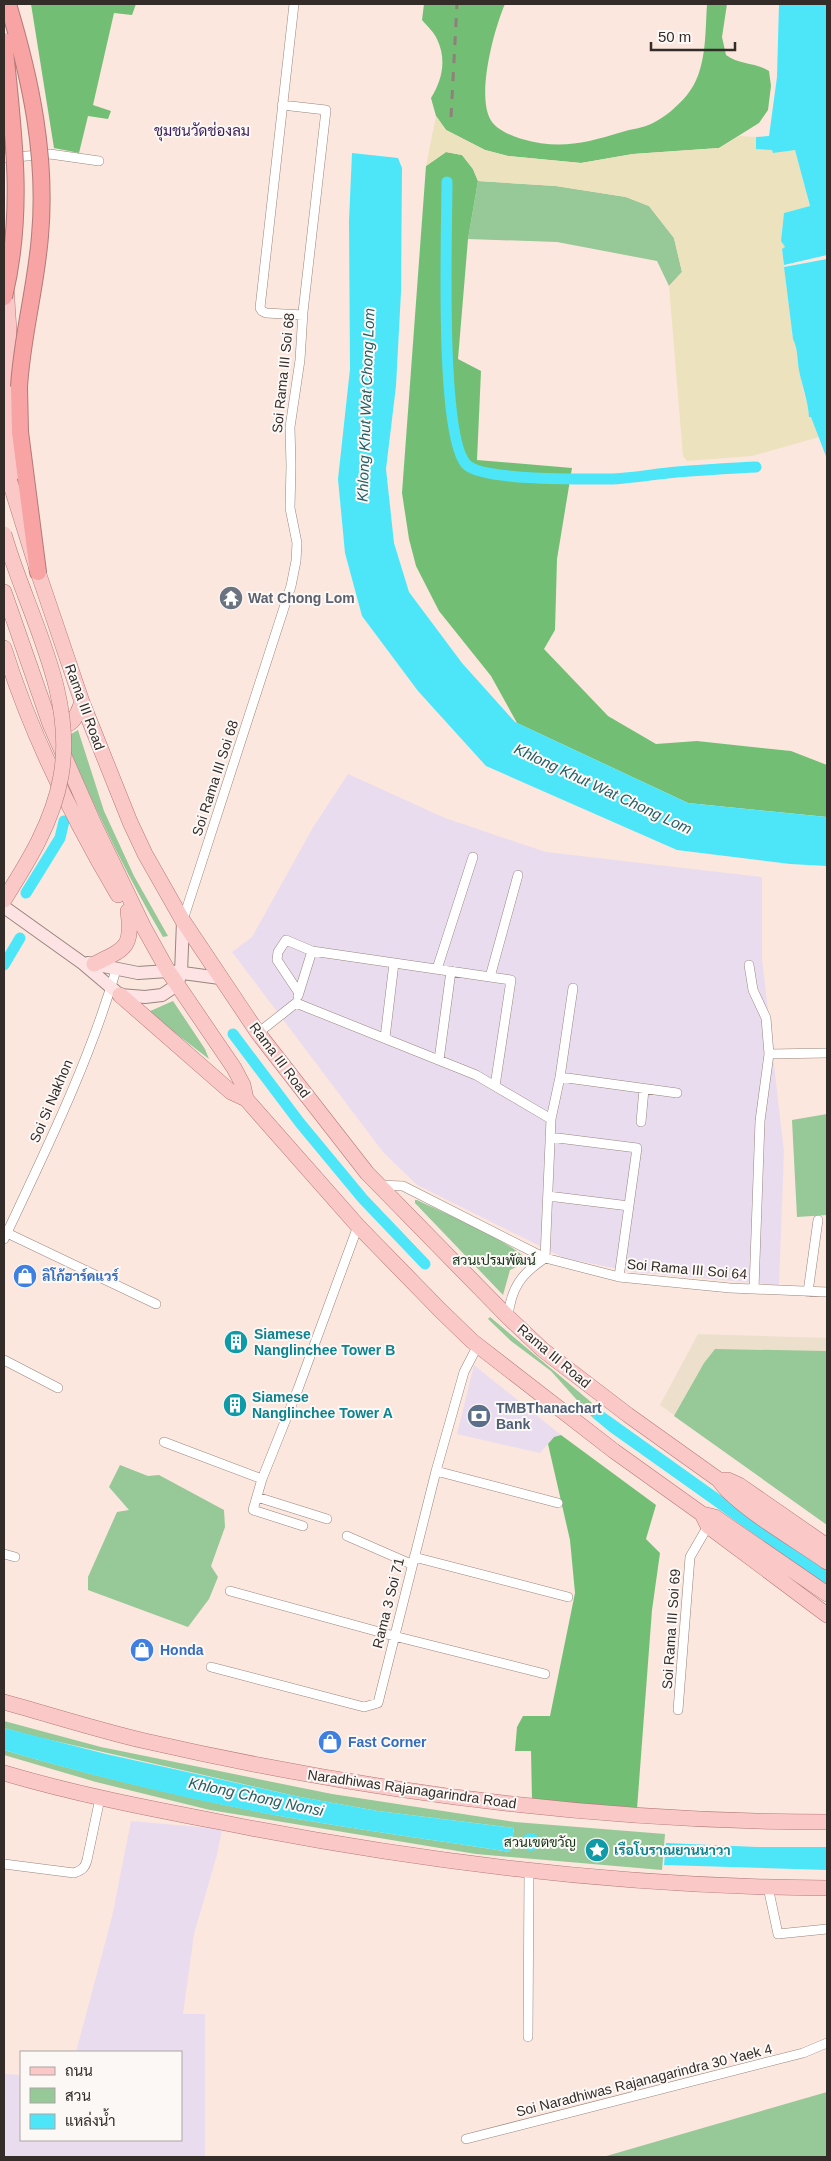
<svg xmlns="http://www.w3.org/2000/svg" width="831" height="2161" font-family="Arial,Sarabun,sans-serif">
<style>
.commercial{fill:#eadcef}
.industrial{fill:#ece0cc}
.green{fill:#97c897}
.forest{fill:#73be75}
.sand{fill:#ece2bd}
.water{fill:#4de6f9}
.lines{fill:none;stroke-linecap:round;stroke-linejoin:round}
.canal{stroke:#4de6f9;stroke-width:11}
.street-casing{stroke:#98857d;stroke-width:10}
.secondary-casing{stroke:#98857d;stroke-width:14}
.primary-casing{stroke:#b37979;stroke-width:16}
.highway-casing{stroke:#b37979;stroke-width:18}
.street{stroke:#fff;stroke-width:9}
.secondary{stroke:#fde3e4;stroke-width:12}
.primary{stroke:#fbc8c8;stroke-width:15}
.highway{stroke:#f8a3a4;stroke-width:16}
.rail{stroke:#8d817a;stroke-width:3;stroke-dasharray:9 9;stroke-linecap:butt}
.primary-bridge-casing{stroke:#b37979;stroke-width:16;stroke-linecap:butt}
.highway-bridge-casing{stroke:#b37979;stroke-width:18;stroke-linecap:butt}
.primary-bridge{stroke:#fbc8c8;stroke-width:15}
.highway-bridge{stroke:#f8a3a4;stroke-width:16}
.labels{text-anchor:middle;stroke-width:4;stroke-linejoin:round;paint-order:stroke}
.street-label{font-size:14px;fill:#332c28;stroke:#fcf8f6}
.worship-label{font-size:14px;font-weight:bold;fill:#5b616d;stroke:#fcf8f6;text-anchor:start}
.park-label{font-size:14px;fill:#123114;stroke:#fcf8f6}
.shop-label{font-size:14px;font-weight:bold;fill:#366cbe;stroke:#fcf8f6;text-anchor:start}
.culture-label{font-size:14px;font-weight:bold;fill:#0d838f;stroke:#fcf8f6;text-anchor:start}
.service-label{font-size:14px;font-weight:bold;fill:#4e5e75;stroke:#fcf8f6;text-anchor:start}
.neighbourhood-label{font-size:15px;fill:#391e57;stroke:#fcf8f6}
.water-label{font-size:15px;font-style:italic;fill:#215e66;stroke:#fcf8f6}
</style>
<rect width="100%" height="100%" fill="#fbe7de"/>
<path class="commercial" d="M348,774L445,818L546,852L762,877V958L784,1152L779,1285L634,1272L564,1258L417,1185L383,1152L232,952L252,937L312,829Z
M474,1365L561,1435L554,1437L540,1453L457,1434Z
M131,1821L222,1829L217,1855L194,1934L183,2014H205V2157H4V2074L21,2075V2140H181V2052H76L112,1917Z"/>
<path class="industrial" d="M698,1334L827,1338V1525L660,1405Z"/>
<path class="green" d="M478,181L556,186L626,197L649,206L674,238L682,272L669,286L657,261L557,242L468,239Z
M78,730L104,811L134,876L168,936L163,937C126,874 95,809 66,741V737Z
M173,1001L205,1049L209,1059L148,1012Z
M827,1114V1215L797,1217L792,1120Z
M415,1200H417C444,1213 511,1241 528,1261L510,1270L503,1295L415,1203Z
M490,1317L585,1397L597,1407L593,1418L551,1371L511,1341L488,1319Z
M715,1349L827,1351V1525L674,1416L704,1363Z
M120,1465L148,1476L159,1475L224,1510L225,1527L211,1566L218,1577L209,1599L188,1627L88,1590V1577L117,1512L129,1510L109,1487Z
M4,1721L101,1747L332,1794L515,1822L665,1834L662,1870L476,1854L210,1810L96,1782L4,1755V1750C96,1777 190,1799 285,1817C360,1830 435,1840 510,1852L514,1828L378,1811L300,1797L33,1736L4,1728Z
M827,2092V2157H603Z"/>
<path class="forest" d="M31,4H136L132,15L114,13L93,105L111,111L108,119L88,116L79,153L54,148Z
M424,4H505C494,29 475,99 492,122C499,131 512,136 522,139C559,150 586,143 622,132C631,129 643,128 651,124C665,117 677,107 687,95C707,71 705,34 707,4H727L722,37L726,55C739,65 755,62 769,71L771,86L768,110L759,123L719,148L633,154L581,163L508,156L485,150L446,130L436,116L431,98C442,80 447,60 437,39C434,32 427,26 422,20Z
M446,152L462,155L473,169L478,181L468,239L458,359L481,371L477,460L572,468L557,559L555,630L544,649L608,716L656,744L697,741L791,751L827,765V817L688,803L517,723L491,676L439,611L416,566L409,539L402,493L426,166Z
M561,1435L656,1505L646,1539L660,1553L652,1610L637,1809L532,1800L531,1751H515L517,1727L523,1716H550L575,1593L570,1540L548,1444L554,1437Z"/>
<path class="sand" d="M436,116L446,130L485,150L508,156L581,163L633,154L719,148L739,136L756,137L757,149L795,150L810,207L784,213L781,240L785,247L782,250L793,338C801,354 799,373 803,390C805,399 809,407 809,417L811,416L819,437L752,456L687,461L683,456L669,286L682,272L674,238L649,206L626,197L556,186L478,181L473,169L462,155L446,152L426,166Z"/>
<path class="water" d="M779,4H827V255L784,265L782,249L785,247L781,241L784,213L810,206L795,150L773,153L772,150L756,149V137L769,136L777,77Z
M352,153L398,158L402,168L401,292L396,386L386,469L394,543L409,592L462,663L515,722L688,803L827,817V866L790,864L677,850L486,766L418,691L362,616L345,553L338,479L350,369L349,221Z
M827,259V459L811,417H809C808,401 802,386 799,370C797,358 798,349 793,339L784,267Z
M597,1407L827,1571V1586L610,1432L593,1418Z
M4,1728L106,1754L300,1797L378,1811L514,1828L510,1852C435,1840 360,1830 285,1817C190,1800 96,1777 4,1750Z
M522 1842a9 9 0 1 1 18 0a9 9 0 1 1-18 0Z
M666,1843L757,1847H827V1870L664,1865Z"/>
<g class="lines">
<path class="canal" d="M447,182C447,228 439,439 467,465C484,481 586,479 613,479C634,478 655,474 677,472C703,470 729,468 756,467
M26,893L60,838L64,821
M4,965L20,938
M233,1034L300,1123L363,1199L425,1264"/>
<g class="street-casing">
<path id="street" d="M294,4L260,308L262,311L266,313L303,315
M4,158L50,154L99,161
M183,920L291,586L296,561L297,543L290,508L291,466L290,427L300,360L303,312L326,110L282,105
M749,965L753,990L766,1018L769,1054
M437,969L473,857
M490,977L518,875
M299,993L277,960L278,952L286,940L312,951L511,980L495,1086
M298,996L312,951
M296,1003L476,1075L551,1119
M258,1033L296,1003
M385,1038L394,963
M439,1060L451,971
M560,1077L677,1093
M641,1122L644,1089
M550,1137L637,1148L619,1277
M379,1185L403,1186L545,1258L557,1261L619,1277L730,1288L827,1292
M548,1196L629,1206
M7,1233L156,1304
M4,1239C45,1152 89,1063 116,970
M545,1258L551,1119L560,1077L573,988
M754,1289L760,1121L769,1054L827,1053
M808,1292L818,1220
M508,1317C511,1288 521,1274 545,1258
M4,1360L58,1388
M164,1442L262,1479
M436,1471L558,1503
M257,1497L327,1519
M303,1526L253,1510L262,1479L298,1389L358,1226
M347,1536L411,1564
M4,1554L15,1557
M414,1557L568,1597
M230,1591L394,1636L545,1674
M211,1667L364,1707L378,1703L436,1471L464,1372L478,1345
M678,1710L690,1557L708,1526
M4,1864L74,1873C82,1870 85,1868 87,1860L100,1798
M768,1887L778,1934L827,1929
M528,2037L529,1871
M466,2139L803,2053L827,2043"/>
</g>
<g class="secondary-casing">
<path id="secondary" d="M4,907L81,962L120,995L145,997L162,995L177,985L181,973L183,921
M88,963L138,973L168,971L220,978"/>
</g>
<g class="primary-casing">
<path id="primary" d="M6,285L9,331L5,409L13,473
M4,463L38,572L82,702L130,822L145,854L183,921L258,1033L367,1173L508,1317L543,1350L628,1415L719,1480C734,1505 801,1543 827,1562
M4,592L50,724L94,824L144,928L168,971L234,1068L243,1085L246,1099L358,1226L440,1310L472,1341L614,1451L702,1514L715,1517L827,1594
M4,648C31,735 72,817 118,895
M51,724C71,730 76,719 82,702
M94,964C125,949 133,948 128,911
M120,995L231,1092L246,1099
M719,1480H728L739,1485L827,1546
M702,1514L708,1526L827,1615
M4,1702C51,1715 98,1730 145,1741C368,1792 598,1822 827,1822
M4,1773C75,1794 147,1808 220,1822C420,1862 623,1887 827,1888"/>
</g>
<g class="highway-casing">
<path id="highway" d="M19,387L20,432L38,572"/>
</g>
<use href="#street" class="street"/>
<use href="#secondary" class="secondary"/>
<use href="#primary" class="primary"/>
<use href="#highway" class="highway"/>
<path class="rail" d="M451,117L457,4"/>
<g class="primary-bridge-casing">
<path id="primary-bridge" d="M4,534C26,612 76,692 61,776C53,822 28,862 4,900"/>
</g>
<g class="highway-bridge-casing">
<path id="highway-bridge" d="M8,4C31,80 47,157 40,236C36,287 22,336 19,387
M4,41C13,130 25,209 4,297"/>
</g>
<use href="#primary-bridge" class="primary-bridge"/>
<use href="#highway-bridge" class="highway-bridge"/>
</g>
<defs>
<g id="temple-disc" transform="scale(1.25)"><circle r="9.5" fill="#6b7280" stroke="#fcf8f6"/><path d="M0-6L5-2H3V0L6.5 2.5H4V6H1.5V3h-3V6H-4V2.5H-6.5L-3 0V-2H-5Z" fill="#fff"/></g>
<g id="shop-disc" transform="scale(1.25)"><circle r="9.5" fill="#3f7fe0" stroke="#fcf8f6"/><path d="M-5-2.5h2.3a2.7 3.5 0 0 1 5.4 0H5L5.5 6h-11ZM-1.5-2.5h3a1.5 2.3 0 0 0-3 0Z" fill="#fff"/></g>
<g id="building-disc" transform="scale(1.25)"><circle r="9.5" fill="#0f9aa8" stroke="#fcf8f6"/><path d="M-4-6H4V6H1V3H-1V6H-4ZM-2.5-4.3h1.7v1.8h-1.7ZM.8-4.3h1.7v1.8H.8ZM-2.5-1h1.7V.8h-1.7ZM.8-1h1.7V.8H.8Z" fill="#fff"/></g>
<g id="bank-disc" transform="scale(1.25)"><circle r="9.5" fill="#5c6f8a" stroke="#fcf8f6"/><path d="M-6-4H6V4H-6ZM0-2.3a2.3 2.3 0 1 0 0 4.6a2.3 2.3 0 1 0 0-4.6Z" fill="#fff"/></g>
<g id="sight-disc" transform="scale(1.25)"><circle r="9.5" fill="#0f9aa8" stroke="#fcf8f6"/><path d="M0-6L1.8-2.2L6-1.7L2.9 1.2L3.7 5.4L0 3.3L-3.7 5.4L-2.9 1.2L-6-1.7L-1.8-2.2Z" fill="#fff"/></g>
</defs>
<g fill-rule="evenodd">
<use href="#temple-disc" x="231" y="598"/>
<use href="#shop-disc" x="25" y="1276"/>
<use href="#building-disc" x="236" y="1342"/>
<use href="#building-disc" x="235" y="1405"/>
<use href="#bank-disc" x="479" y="1416"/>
<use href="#shop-disc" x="142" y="1650"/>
<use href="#shop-disc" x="330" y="1742"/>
<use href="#sight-disc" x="597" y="1850"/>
</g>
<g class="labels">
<g class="street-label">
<text transform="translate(283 373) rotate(-84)" y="5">Soi Rama III Soi 68</text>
<text transform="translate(85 707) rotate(70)" y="5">Rama III Road</text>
<text transform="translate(215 778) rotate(-72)" y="5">Soi Rama III Soi 68</text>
<text transform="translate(280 1060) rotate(53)" y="5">Rama III Road</text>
<text transform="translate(51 1101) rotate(-67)" y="5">Soi Si Nakhon</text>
<text transform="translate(687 1269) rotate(5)" y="5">Soi Rama III Soi 64</text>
<text transform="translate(554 1356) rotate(40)" y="5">Rama III Road</text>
<text transform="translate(388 1603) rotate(-76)" y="5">Rama 3 Soi 71</text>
<text transform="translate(671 1629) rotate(-86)" y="5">Soi Rama III Soi 69</text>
<text transform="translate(412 1789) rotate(8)" y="5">Naradhiwas Rajanagarindra Road</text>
<text transform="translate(644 2080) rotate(-14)" y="5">Soi Naradhiwas Rajanagarindra 30 Yaek 4</text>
</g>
<g class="worship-label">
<text x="248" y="603">Wat Chong Lom</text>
</g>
<g class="park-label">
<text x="494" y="1265">สวนเปรมพัฒน์</text>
<text x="540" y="1847">สวนเขตขวัญ</text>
</g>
<g class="shop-label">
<text x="42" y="1281">ลิโก้ฮาร์ดแวร์</text>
<text x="160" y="1655">Honda</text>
<text x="348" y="1747">Fast Corner</text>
</g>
<g class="culture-label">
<text x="254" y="1339">Siamese<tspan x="254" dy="16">Nanglinchee Tower B</tspan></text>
<text x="252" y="1402">Siamese<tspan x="252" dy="16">Nanglinchee Tower A</tspan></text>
<text x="614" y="1855">เรือโบราณยานนาวา</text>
</g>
<g class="service-label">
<text x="496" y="1413">TMBThanachart<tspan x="496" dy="16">Bank</tspan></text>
</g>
<g class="neighbourhood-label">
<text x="202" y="136">ชุมชนวัดช่องลม</text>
</g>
<g class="water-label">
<text transform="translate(366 405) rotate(-88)" y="5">Khlong Khut Wat Chong Lom</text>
<text transform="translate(603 789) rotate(25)" y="5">Khlong Khut Wat Chong Lom</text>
<text transform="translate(256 1797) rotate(12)" y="5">Khlong Chong Nonsi</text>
</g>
</g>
<rect width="831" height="2161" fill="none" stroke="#332c28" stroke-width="10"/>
<rect x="20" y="2051" width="162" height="90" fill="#fcf8f6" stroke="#aca6a4"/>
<rect x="30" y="2067" width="25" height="8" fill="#fbc8c8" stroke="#aca6a4"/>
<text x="65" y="2076" font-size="15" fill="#332c28">ถนน</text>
<rect x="30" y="2088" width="25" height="15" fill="#97c897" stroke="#aca6a4"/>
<text x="65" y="2101" font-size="15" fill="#332c28">สวน</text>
<rect x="30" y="2114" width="25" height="15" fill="#4de6f9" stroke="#aca6a4"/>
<text x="65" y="2126" font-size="15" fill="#332c28">แหล่งน้ำ</text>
<path d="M651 42v8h84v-8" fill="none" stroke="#332c28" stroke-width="2.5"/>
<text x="658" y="42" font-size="15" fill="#332c28" stroke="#fcf8f6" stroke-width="4" paint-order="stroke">50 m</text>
</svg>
